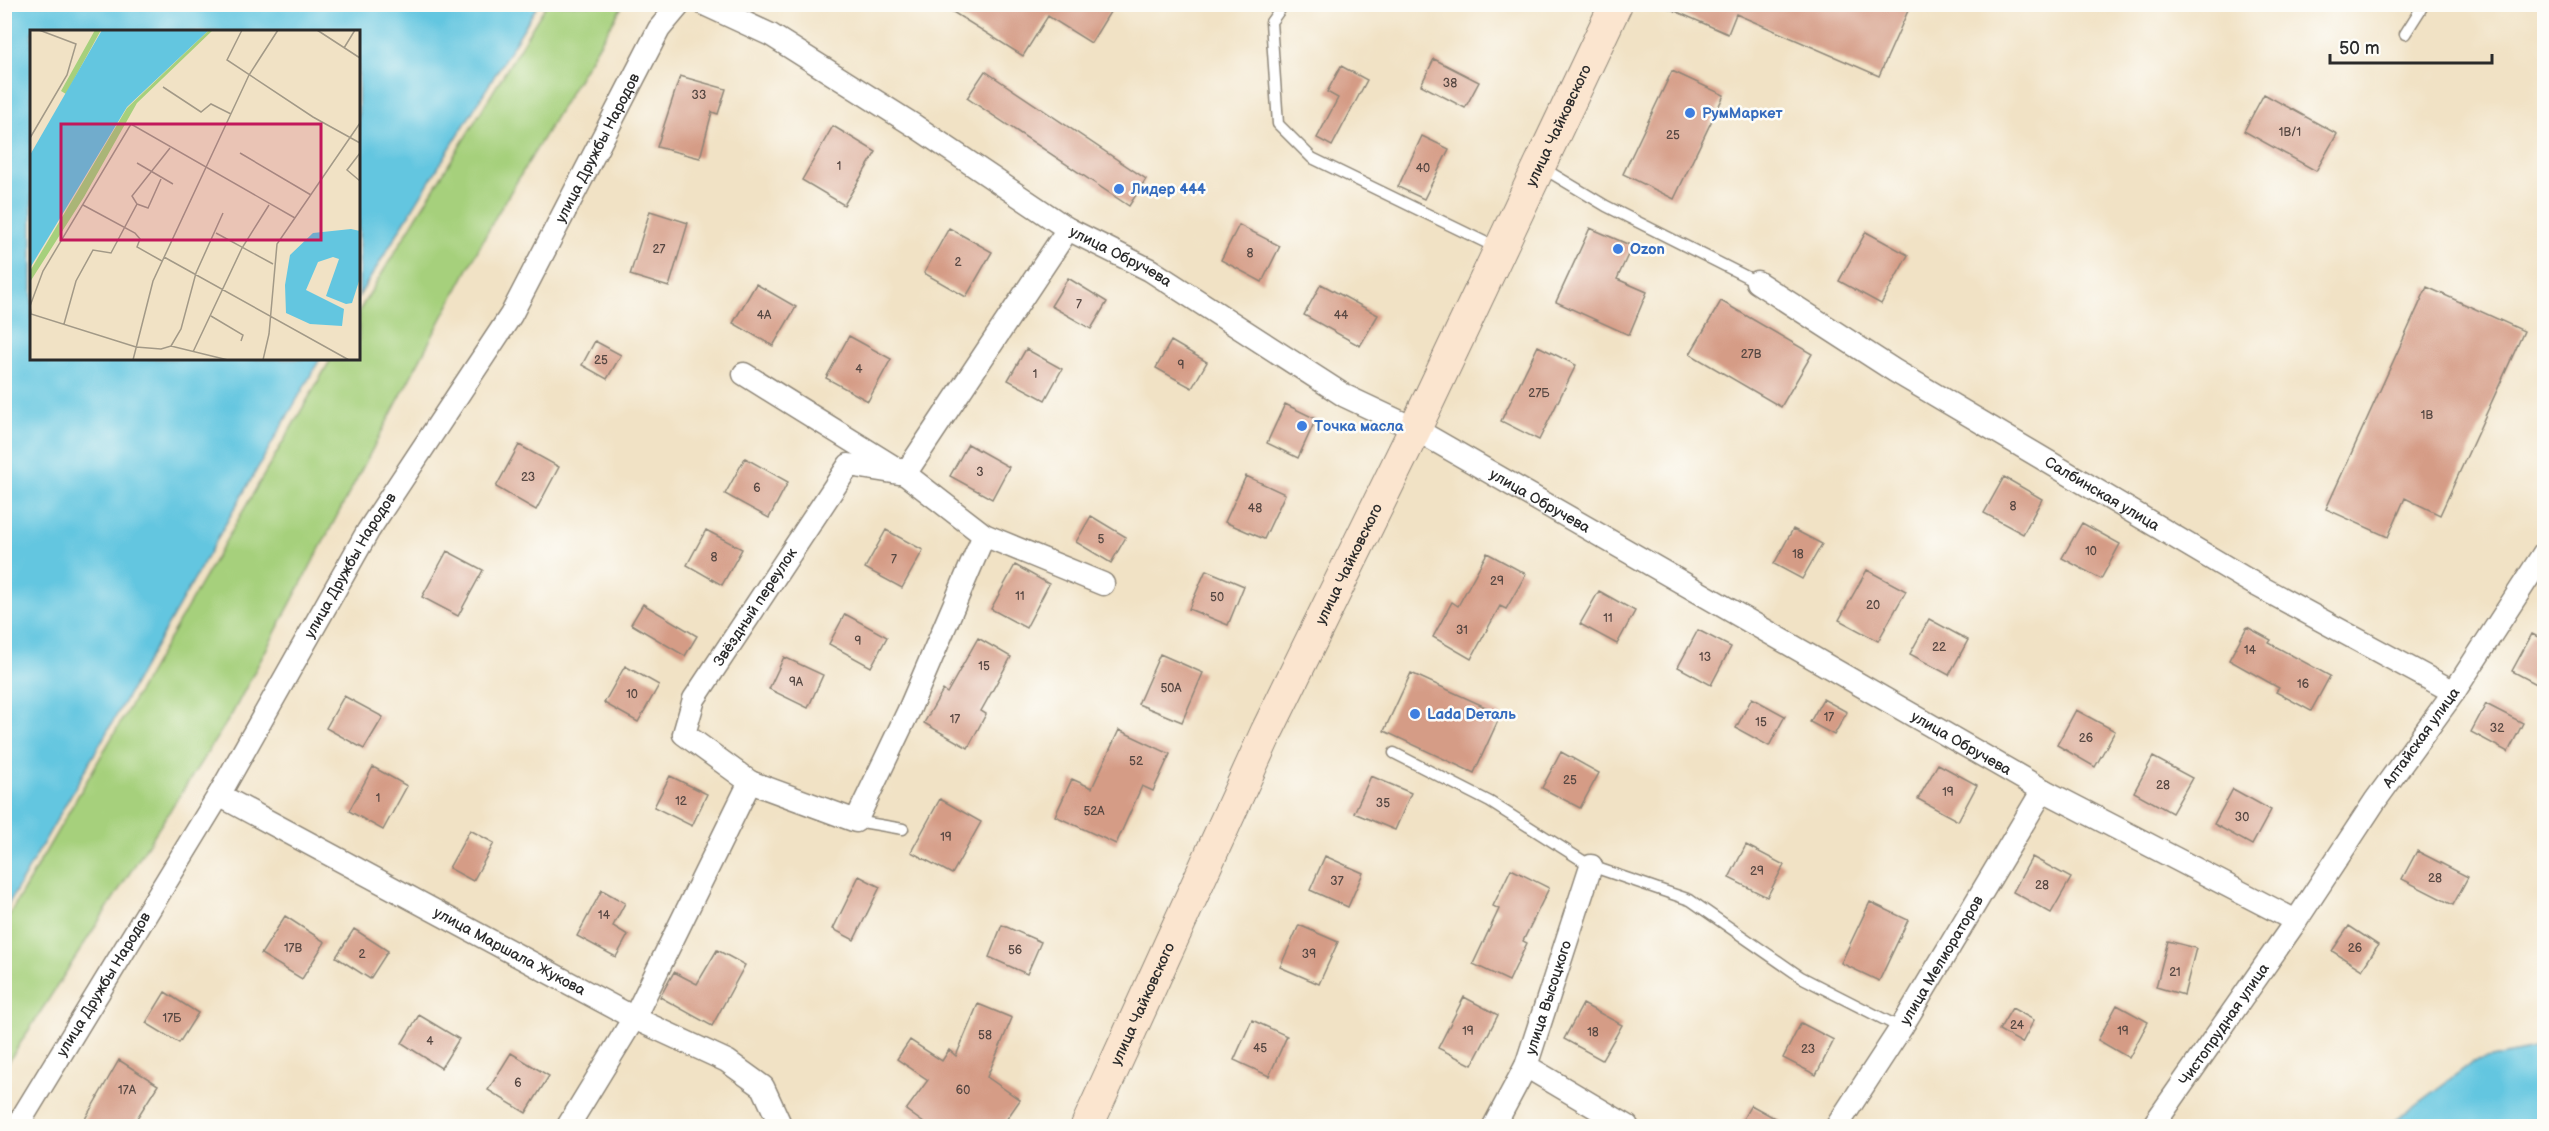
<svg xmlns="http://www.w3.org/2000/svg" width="2549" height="1131" font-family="'Balsamiq Sans',sans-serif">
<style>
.green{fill:#a6d07c;stroke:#687e54;stroke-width:1.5}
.water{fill:#63c6e0;stroke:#477886;stroke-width:1.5}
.building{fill:#d59c86}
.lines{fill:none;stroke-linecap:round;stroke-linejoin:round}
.service-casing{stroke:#8e8678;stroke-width:13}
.minor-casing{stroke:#8e8678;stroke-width:25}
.secondary-casing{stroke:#8e8678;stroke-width:34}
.service{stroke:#fff;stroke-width:10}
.minor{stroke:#fff;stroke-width:22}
.secondary{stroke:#fbe5cf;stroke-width:32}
.shop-dot{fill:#3f7fe0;stroke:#fdfcf7;stroke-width:2}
.labels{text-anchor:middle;stroke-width:5;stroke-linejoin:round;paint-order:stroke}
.number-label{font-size:12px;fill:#564742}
.shop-label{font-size:15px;font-weight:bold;fill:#366cbe;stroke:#fdfcf7;text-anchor:start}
.street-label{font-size:15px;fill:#2b2b2b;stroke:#fdfcf7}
.inset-road{fill:none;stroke:#a29987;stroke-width:1.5}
.view{fill:#c2185b;fill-opacity:0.15;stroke:#c2185b;stroke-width:3}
.inset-edge{fill:none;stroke:#2b2b2b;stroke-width:3}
</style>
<rect width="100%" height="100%" fill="#fdfcf7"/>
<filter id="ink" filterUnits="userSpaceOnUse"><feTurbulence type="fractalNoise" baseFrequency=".0167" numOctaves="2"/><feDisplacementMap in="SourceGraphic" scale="12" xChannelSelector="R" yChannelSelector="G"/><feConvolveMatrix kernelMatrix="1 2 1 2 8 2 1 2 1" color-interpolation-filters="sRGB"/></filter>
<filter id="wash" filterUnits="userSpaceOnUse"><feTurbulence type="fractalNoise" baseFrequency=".008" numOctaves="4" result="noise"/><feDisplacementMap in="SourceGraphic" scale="24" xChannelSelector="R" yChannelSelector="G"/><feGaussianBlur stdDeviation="1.35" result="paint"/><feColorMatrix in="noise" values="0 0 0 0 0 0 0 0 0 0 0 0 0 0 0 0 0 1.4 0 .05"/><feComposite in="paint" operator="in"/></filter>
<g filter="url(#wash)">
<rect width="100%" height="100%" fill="#f1e2c5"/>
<path class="green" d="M546,5H623L496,216L232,714L5,1067V922L331,359L358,358L359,311Z"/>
<path class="water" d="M5,4L538,5L359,296L358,32H32V358L320,359L5,910Z
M2544,1047V1126H2387L2473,1062Z"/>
<g id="blocks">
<path class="building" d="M940,4H1115L1091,43L1048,16L1023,56Z
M1659,4H1911L1879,76L1736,14L1728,34Z
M1434,59L1479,82L1465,108L1421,85Z
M1341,66L1367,80L1332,146L1317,138L1338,98L1327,92Z
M985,71L1146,179L1129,206L967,98Z
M1672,71L1724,95L1674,199L1623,174Z
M680,76L726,89L718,114L712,112L700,158L657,147Z
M2264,94L2337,134L2316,171L2244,131Z
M833,126L876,152L844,205L802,180Z
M1422,136L1449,149L1424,199L1398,187Z
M650,211L688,223L669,287L630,275Z
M1239,225L1280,246L1262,282L1221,260Z
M949,228L992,252L966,297L924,273Z
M1590,228L1632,246L1617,279L1647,292L1629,335L1556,302Z
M1866,232L1908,255L1881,304L1839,281Z
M1068,278L1107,302L1091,329L1051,306Z
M756,284L796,307L773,346L733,323Z
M1321,284L1378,315L1360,346L1304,315Z
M2427,287L2524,331L2440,515L2405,498L2388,537L2326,509Z
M1721,301L1812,354L1781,407L1690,354Z
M849,336L891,359L868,401L826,378Z
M595,341L621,355L607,379L582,365Z
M1171,341L1207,362L1192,388L1156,368Z
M1538,346L1576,365L1539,440L1501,421Z
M1026,349L1062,369L1045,400L1008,380Z
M1285,404L1316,419L1298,458L1267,443Z
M968,444L1009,467L992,499L950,476Z
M519,445L559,467L536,510L496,487Z
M745,458L788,482L769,518L725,494Z
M1246,476L1285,494L1264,539L1225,522Z
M2004,477L2042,499L2023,534L1984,513Z
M1091,516L1126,537L1111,563L1076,542Z
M2082,523L2120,544L2101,579L2062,558Z
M1793,529L1822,544L1802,579L1774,564Z
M706,530L742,549L722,585L687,565Z
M886,530L923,550L902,588L865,568Z
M447,551L483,570L458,616L422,597Z
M1487,553L1526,574L1506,609L1500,606L1471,659L1433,637L1452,602L1458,606Z
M1015,565L1049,584L1026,628L991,609Z
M1206,570L1244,586L1228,625L1189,609Z
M1867,570L1906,591L1878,641L1839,620Z
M1599,591L1635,611L1617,644L1580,624Z
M643,604L697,636L685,656L631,624Z
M845,614L887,637L871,667L829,644Z
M1929,619L1968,640L1949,675L1910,654Z
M2247,627L2271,640L2269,643L2330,676L2311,711L2276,692L2279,688L2229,660Z
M1698,630L1731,647L1711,685L1678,667Z
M2532,634L2544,640V688L2512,671Z
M978,638L1011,657L981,711L986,714L968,748L924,723L943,690L947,693Z
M1160,654L1203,673L1182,722L1138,704Z
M784,657L823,675L808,708L769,689Z
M625,666L659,685L638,722L604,703Z
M1411,673L1501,714L1474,773L1384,731Z
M344,696L383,717L364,749L326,728Z
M1752,698L1785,716L1769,746L1736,728Z
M1823,699L1847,712L1834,735L1810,722Z
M2486,704L2523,723L2508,752L2471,732Z
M2076,710L2115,731L2095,767L2057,745Z
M1119,730L1170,754L1153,791L1142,786L1116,844L1055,816L1072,779L1092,788Z
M1561,752L1599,773L1580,808L1542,788Z
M2153,757L2192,778L2172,813L2134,792Z
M1938,764L1977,785L1958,821L1918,799Z
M373,767L407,786L383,830L349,811Z
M670,776L707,794L692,826L654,807Z
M1371,776L1411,793L1395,830L1354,813Z
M2233,789L2271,810L2252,845L2214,824Z
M940,799L981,822L952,874L911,852Z
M470,830L494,843L473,881L449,868Z
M1746,845L1784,865L1767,897L1729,878Z
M2417,851L2468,877L2453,905L2402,879Z
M1325,856L1363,873L1348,907L1310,890Z
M2032,857L2071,878L2051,913L2013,892Z
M1511,869L1549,888L1523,941L1527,943L1509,981L1473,964L1499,909L1493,906Z
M859,876L880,887L854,940L833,929Z
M602,890L625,903L613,926L628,935L616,957L577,936Z
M1870,902L1908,920L1879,981L1841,963Z
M285,916L325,942L302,979L261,954Z
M1002,925L1041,942L1027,974L989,957Z
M1299,925L1338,942L1319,984L1280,967Z
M2349,926L2378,945L2362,970L2332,951Z
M354,929L388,951L370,979L336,957Z
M2168,941L2196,948L2184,995L2156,987Z
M717,950L745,965L712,1026L660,997L674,972L697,984Z
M165,992L198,1013L179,1043L146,1023Z
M1464,997L1498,1015L1472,1065L1438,1048Z
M978,1004L1012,1018L987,1077L1020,1100L1002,1126H928L906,1110L928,1080L897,1059L910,1040L942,1061L949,1050L956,1056Z
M1583,1004L1622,1025L1602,1060L1564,1039Z
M2117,1005L2148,1022L2129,1058L2098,1040Z
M2012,1008L2034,1020L2022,1043L1999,1030Z
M419,1015L459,1039L441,1068L402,1043Z
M1252,1020L1287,1036L1269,1076L1234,1060Z
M1801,1023L1834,1040L1816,1075L1783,1058Z
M511,1053L549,1076L526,1113L488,1090Z
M119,1060L158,1085L132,1126H81Z
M1751,1105L1789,1126H1739Z"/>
</g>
</g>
<g filter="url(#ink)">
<use href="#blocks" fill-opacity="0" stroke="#8e8678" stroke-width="1.5"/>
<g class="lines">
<g class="service-casing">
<path id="service" d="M1284,4L1271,22L1278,124L1312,158L1497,248
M2405,34L2424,4
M1541,167L1606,206L1757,282
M1394,753L1490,802L1591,866L1690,900L1801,977L1901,1028
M856,821L903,829"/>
</g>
<g class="minor-casing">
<g id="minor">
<path id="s1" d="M704,4L771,35L915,126L1068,229L1150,270L1345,396L1415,429L2043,790L2296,921"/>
<path id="s2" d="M1757,282L1895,371L2251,582L2454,692"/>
<path d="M744,374L905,474L984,535L1103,584"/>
<path d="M750,782L856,821L909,710L984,535"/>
<path id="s3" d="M219,795L634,1018L727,1061L763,1087L779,1122L778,1126"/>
<path d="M1526,1066L1627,1126"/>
<path id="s4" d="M17,1126L219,795L368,531L511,315L659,29L680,4"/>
<path id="s5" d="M568,1126L634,1018L750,782L684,734L694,699L849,465L905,474L1068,229"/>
<path id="s6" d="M1494,1126L1526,1066L1591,866"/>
<path id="s7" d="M1837,1126L1901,1028L2043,790"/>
<path id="s8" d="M2153,1126L2296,921L2375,801L2454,692L2544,553"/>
</g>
</g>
<g class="secondary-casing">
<g id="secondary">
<path id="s9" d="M1087,1126L1267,731L1415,429L1616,4"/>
</g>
</g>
<use href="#service" class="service"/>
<use href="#minor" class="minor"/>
<use href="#secondary" class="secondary"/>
</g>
</g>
<g class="shop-dot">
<circle cx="1690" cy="113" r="6"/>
<circle cx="1119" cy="189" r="6"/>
<circle cx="1618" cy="249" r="6"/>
<circle cx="1302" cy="426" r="6"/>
<circle cx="1415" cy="714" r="6"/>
</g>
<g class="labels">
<g class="number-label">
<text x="1450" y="87">38</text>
<text x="699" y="99">33</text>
<text x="2290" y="136">1В/1</text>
<text x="1673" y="139">25</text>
<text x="839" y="170">1</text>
<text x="1423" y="172">40</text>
<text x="659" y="253">27</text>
<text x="1250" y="257">8</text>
<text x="958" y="266">2</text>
<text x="1079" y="308">7</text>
<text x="764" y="319">4А</text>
<text x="1341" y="319">44</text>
<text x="1751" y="358">27В</text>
<text x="601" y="364">25</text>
<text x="1181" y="369">9</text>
<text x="859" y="373">4</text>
<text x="1035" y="378">1</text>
<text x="1539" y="397">27Б</text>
<text x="2427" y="419">1В</text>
<text x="980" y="476">3</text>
<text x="528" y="481">23</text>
<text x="757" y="492">6</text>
<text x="2013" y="510">8</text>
<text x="1255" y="512">48</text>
<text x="1101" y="543">5</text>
<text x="2091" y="555">10</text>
<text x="1798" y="558">18</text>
<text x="714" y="561">8</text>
<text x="894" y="563">7</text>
<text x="1497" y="585">29</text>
<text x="1020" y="600">11</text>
<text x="1217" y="601">50</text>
<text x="1873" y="609">20</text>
<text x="1608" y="622">11</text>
<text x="1462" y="634">31</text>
<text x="858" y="645">9</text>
<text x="1939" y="651">22</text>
<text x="2250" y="654">14</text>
<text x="1705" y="661">13</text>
<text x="984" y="670">15</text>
<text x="796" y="686">9А</text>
<text x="2303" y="688">16</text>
<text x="1171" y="692">50А</text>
<text x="632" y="698">10</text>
<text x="1829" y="721">17</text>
<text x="955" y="723">17</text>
<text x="1761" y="726">15</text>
<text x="2497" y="732">32</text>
<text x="2086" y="742">26</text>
<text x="1136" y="765">52</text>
<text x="1570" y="784">25</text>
<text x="2163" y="789">28</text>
<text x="1948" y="796">19</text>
<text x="378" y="802">1</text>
<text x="681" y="805">12</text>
<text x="1383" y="807">35</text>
<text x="1094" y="815">52А</text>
<text x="2242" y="821">30</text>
<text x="946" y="841">19</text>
<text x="1757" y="875">29</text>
<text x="2435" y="882">28</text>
<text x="1337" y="885">37</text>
<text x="2042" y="889">28</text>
<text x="604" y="919">14</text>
<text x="293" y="952">17В</text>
<text x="2355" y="952">26</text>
<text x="1015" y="954">56</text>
<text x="362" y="958">2</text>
<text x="1309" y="958">39</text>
<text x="2175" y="976">21</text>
<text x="172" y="1022">17Б</text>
<text x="2017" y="1029">24</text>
<text x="1468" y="1035">19</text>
<text x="2123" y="1035">19</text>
<text x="1593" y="1036">18</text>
<text x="985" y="1039">58</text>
<text x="430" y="1045">4</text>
<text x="1260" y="1052">45</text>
<text x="1808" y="1053">23</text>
<text x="518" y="1087">6</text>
<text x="127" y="1094">17А</text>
<text x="963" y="1094">60</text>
</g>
<g class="shop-label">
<text x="1702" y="118">РумМаркет</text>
<text x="1131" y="194">Лидер 444</text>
<text x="1630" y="254">Ozon</text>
<text x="1314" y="431">Точка масла</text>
<text x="1427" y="719">Lada Dеталь</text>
</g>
<g class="street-label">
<text dy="5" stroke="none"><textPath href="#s9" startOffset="1106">улица Чайковского</textPath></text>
<text dy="5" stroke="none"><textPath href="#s4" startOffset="1138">улица Дружбы Народов</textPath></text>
<text dy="5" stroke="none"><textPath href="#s1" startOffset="488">улица Обручева</textPath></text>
<text dy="5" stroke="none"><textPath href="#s2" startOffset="405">Салбинская улица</textPath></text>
<text dy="5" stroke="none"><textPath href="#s1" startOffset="974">улица Обручева</textPath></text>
<text dy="5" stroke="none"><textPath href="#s9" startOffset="620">улица Чайковского</textPath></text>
<text dy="5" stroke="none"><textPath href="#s4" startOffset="652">улица Дружбы Народов</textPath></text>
<text dy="5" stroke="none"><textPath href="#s5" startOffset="618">Звёздный переулок</textPath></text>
<text dy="5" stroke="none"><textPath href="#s8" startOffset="472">Алтайская улица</textPath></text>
<text dy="5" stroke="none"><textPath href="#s1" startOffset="1460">улица Обручева</textPath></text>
<text dy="5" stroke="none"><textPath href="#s3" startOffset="330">улица Маршала Жукова</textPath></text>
<text dy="5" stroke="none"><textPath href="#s7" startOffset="196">улица Мелиораторов</textPath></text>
<text dy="5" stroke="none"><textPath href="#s4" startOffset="166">улица Дружбы Народов</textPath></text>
<text dy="5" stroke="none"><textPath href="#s6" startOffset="140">улица Высоцкого</textPath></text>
<text dy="5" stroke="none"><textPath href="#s9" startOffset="134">улица Чайковского</textPath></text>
<text dy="5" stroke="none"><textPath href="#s8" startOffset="124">Чистопрудная улица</textPath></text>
</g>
</g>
<g transform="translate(30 30)">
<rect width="330" height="330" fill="#f1e2c5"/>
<path d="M65,0H71L36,64L31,61ZM179,0H183L107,73L54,167L0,252V241L97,78Z" fill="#a6d07c"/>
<path d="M72,0H179L97,77L0,238V125ZM321,199L330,201V248L322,273L316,274L296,266L309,229L303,227L288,232L276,260L314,279L312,296L280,294L256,283L255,255L260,225L283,203Z" fill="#63c6e0"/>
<path class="inset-road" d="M212,0L197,30L283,87L330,113M287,0L330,28M314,18L325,0M133,57L171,82L181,74L201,84M0,108L37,45L46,14L9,0M210,123L281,165M330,123L317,140L330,151M107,133L143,154M107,174L118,178L131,149M53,175L105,203L110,209L107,217L132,231M186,203L243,234M134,227L319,330M181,286L213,305L211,311M34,294L46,251L63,220L81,223L107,174L102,166L140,118M141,316L151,299L166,243L193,183M163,322L212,218L239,175M103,330L123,251L219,45L248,0M198,330L141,316L131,319L106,317L1,284L0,276L13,241L101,94L265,188M233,330L239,304L247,214L330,93"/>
<path class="view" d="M31,94H291V210H31Z"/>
<rect width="330" height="330" class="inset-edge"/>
</g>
<rect width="2549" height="1131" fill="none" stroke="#fdfcf7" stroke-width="24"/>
<path d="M2330 54v9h162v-9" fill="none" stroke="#2b2b2b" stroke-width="3"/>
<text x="2339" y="54" font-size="18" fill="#2b2b2b" stroke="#fdfcf7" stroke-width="4.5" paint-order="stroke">50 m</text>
</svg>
